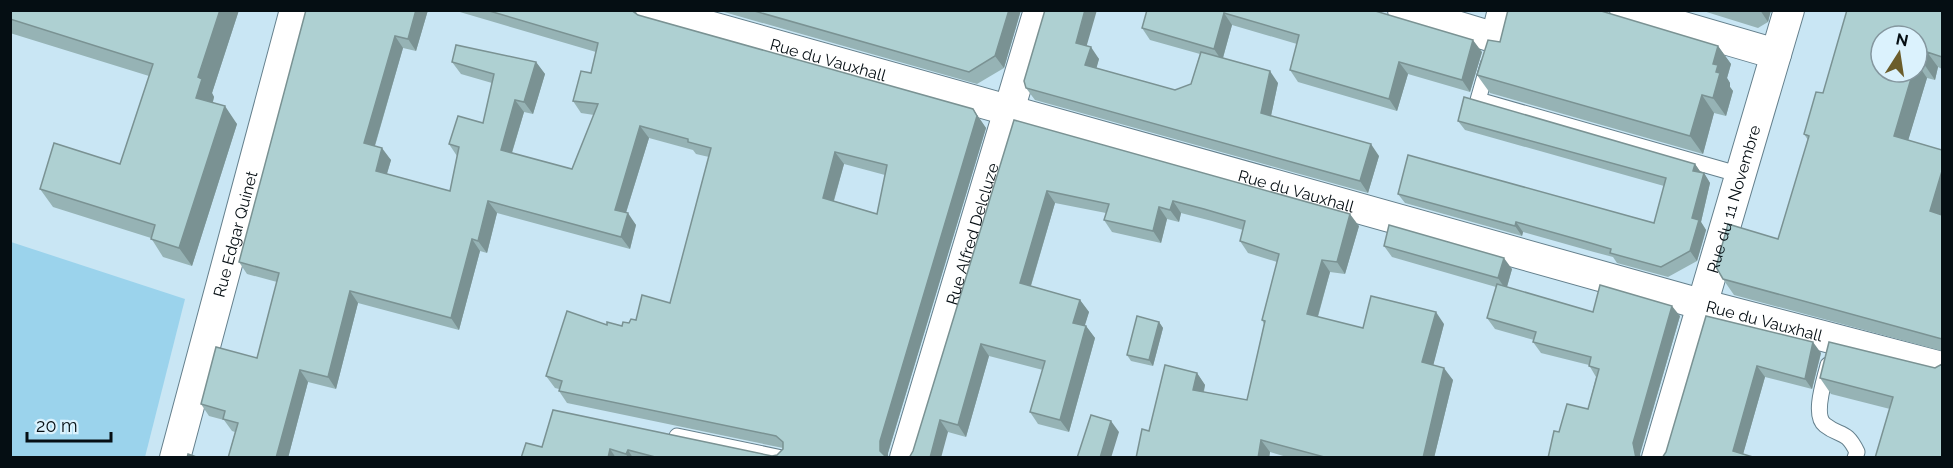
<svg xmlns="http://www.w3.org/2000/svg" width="1953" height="468" font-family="Raleway,sans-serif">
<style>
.green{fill:#9bd3ec}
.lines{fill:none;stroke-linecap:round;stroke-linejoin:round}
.lane-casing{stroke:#65808d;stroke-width:17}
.street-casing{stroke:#65808d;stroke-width:32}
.lane{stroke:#fff;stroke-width:15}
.street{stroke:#fff;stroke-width:30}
.wall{fill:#96b3b5;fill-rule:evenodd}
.shaded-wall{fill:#7a9293}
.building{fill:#aed0d2;stroke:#7a9293;stroke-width:1.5;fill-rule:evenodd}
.labels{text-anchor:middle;stroke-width:4.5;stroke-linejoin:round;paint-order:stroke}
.street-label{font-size:16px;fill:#050e13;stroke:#dbf2fd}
</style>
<rect width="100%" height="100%" fill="#c9e6f4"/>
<path class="green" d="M11,242L185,299L145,457H11Z"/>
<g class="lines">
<g class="lane-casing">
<path id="lane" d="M1488,65L1478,100L1741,175
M1828,365C1825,379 1812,415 1825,425C1840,437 1846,429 1857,452L1855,458
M677,436L782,458"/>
</g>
<g class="street-casing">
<g id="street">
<path id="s1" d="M651,10L1704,305L1942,367"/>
<path d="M1403,10L1496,38L1503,10"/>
<path d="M1625,10L1776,54"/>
<path id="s2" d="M175,458L295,10"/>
<path id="s3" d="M905,458L1039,10"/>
<path id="s4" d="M1657,458L1789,10"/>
</g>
</g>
<use href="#lane" class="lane"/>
<use href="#street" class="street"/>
</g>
<path class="wall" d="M10,10H239L212,93L214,97L213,102L237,124L192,266L163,257L151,238L53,207L40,189L120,164L149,76L10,33Z
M306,10H428L416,51L403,48L375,146L391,160L387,174L450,191L457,156L449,144L483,123L492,83L461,74L452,62H536L545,74L533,114L524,112L512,153L572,169L594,115L581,113L573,101L591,73L596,52L453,10H635L636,14L638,15L973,109L986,128L888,453V458H521L542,447L553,410L772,456L777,455L783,448L567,403L559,391V389L555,388L546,376L607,325L622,326L629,323L670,303L709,157L696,154L693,150L649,138L626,213L636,225L630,249L497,213L487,253L480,251L459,330L358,303L336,389L308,382L288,458H228L235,432L232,431L224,420L209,416L201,404L257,358L277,282L247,274L239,262ZM844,164L885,175L877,214L834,201Z
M717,10H1021L1004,68L977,84Z
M1147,10H1372L1482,52L1470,92L1408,74L1397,111L1298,82L1290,70L1297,44L1232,25L1223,58L1278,83L1271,116L1379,156L1368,193L1035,100L1026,88L1087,46L1099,59L1096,68L1175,90L1191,84L1200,54L1150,40L1142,28Z
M1700,10H1771L1768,22L1758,28Z
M1942,10V69L1938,67L1935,80L1927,78L1908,140L1942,150V351L1734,295L1723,279L1778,239L1808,140L1804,134L1823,93ZM1917,36V72H1881Z
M1500,42L1718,46L1731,64L1727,78L1730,83V87L1733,91L1726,116L1714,113L1703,154L1490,93L1477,75Z
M1014,120L1359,226L1345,274L1330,272L1318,317L1363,328L1444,324L1433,365L1453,380L1434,458H1290L1270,452L1269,458H1136L1149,431L1197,373L1205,385L1204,392L1247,400L1264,324L1262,320L1277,262L1248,253L1240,241L1243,230L1212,221L1181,213L1179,222L1167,219L1161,243L1112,232L1104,220L1106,213L1055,203L1031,286L1080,300L1089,312L1084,326H1086L1095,338L1069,432L1038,424L1030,412L1043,370L989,356L966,437L948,432L913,451Z
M1458,121L1695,164L1701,173H1704L1710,183L1701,222L1706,230L1697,261L1668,277L1617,263L1613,257L1594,252L1523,232L1522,236L1405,203L1398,194L1654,223L1664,186L1465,130Z
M1384,246L1512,269L1507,287L1593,312L1680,316L1640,454L1559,432L1588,409L1596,377L1589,365L1541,353L1533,342L1534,340L1495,329L1487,318L1496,287L1392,257Z
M1706,316L1821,353L1812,389L1765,377L1743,454L1666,452Z
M1159,322L1163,328L1153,366L1131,361L1127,355Z
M1935,368L1890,409L1831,394L1820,378Z"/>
<path class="shaded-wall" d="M220,10H239L212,93L214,97L209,116L196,98L198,77Z
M416,10H428L416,51L408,39Z
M1009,10H1021L1004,68L995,56Z
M1085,10H1097L1084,55L1076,43Z
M1760,10H1771L1768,22Z
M1224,13L1232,25L1222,61L1214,49Z
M395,36L403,48L372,155L364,143Z
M1473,40L1482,52L1470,92L1462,80Z
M1718,46L1731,64L1727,78L1730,83V87L1733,91L1726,116L1713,98V64Z
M1091,47L1099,59L1094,77L1085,65Z
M1927,52L1938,67L1935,80L1924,64Z
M536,62L545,74L533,114L524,102Z
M1399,62L1408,74L1397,111L1389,99Z
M1917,63L1927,78L1905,151L1894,136L1913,72H1917Z
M1270,71L1278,83L1269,125L1261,113Z
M1702,95L1714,113L1703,154L1690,136Z
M515,100L524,112L509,162L501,150Z
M225,106L237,124L192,266L179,248Z
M973,109L986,128L888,453V458H885L880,451V441Z
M640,126L649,138L623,222L615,210Z
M1371,144L1379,156L1368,193L1360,181Z
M382,148L391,160L384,183L376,171Z
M835,152L844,164L831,210L823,198Z
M1695,164L1702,174L1693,171Z
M1942,171V222L1930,211Z
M1704,173L1710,183L1701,222L1706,230L1697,261L1690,251L1692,218Z
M1047,191L1055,203L1028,295L1020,283Z
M488,201L497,213L487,253L478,241Z
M1173,201L1181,213L1179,222L1170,210Z
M1159,207L1167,219L1161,243L1153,231Z
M628,213L636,225L630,249L621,237Z
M1350,214L1359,226L1345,274L1337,262Z
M1516,222L1523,232L1522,236L1515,226Z
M472,239L480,251L459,330L451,318Z
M1504,258L1512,269L1506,290L1498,278Z
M1322,260L1330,272L1315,326L1307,314Z
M350,291L358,303L336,389L328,377Z
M1080,300L1089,312L1082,335L1073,323Z
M1672,306L1680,316L1640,454L1641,458H1636L1633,443Z
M1436,312L1444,324L1431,374L1422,362Z
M1159,322L1163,328L1153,366L1149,360Z
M1086,326L1095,338L1069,432L1060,420Z
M1813,342L1821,353L1812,389L1805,379Z
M981,344L989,356L966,437L958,425Z
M1757,366L1765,377L1742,458L1733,451Z
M1444,368L1453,380L1434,458H1423Z
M300,370L308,382L288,458H276Z
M1197,373L1205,385L1201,402L1193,390Z
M940,420L948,432L941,458H930Z
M1111,421L1119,432L1111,458H1100Z
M1261,440L1270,452L1269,458H1258Z
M610,449L616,458H608Z
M628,450L633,458H628L626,454Z"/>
<path class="building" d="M10,10H220L198,77L202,79L196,98L225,106L179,248L151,239L155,225L40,189L54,143L120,164L153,64L10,19Z
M306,10H416L408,39L395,36L364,143L382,148L376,171L450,191L459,147L449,144L458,116L483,123L494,74L452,62L456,45L536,62L524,102L515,100L501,150L572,169L598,104L573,101L581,71L591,73L598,43L486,10H631L638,15L973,109L977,116L880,441V451L887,458H659L628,450L626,454L610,449L608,458H521L526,443L542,447L553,410L772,456L777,455L783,449V442L776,436L559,391L562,381L546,376L567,311L607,325V322L622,326L623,322L629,323L631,319L636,320L642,295L670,303L711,148L688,142V139L640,126L615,210L628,213L621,237L488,201L478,241L472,239L451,318L350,291L328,377L300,370L276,458H228L238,423L223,419L225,411L201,404L216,347L257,358L279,273L239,262ZM835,152L887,165L877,214L823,198Z
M751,10H1009L995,56L969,72Z
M1045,10H1085L1076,43L1091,47L1085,65L1175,90L1191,84L1201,52L1270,71L1261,113L1371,144L1360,181L1026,88L1024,81Z
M1147,10H1372L1473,40L1462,80L1399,62L1389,99L1290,70L1299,35L1224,13L1214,49L1142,28Z
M1508,10H1598L1718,46L1713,64L1718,65L1716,72L1720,73L1713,98L1702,95L1690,136L1477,75L1488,40L1500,42Z
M1847,10H1942V57L1927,52L1924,64L1917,62V36H1881V72H1913L1894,136L1942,150V171L1930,211L1942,215V339L1723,279L1716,267L1728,224L1778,239L1809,136L1804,134L1816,92L1823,93Z
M1464,97L1695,164L1693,171L1704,173L1692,218L1699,220L1690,251L1661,267L1610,253L1611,249L1587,242L1516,222L1515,226L1398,194L1408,155L1654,223L1666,178L1458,121Z
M1014,120L1350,214L1337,262L1322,260L1307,314L1363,328L1371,296L1436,312L1422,362L1444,368L1423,458H1328L1261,440L1258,458H1136L1142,429L1149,431L1165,365L1197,373L1193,390L1247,400L1265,321L1262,320L1279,254L1240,241L1245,221L1204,209L1173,201L1170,210L1159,207L1153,231L1104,220L1109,204L1047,191L1020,283L1080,300L1073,323L1086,326L1060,420L1030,412L1045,361L981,344L958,425L940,420L930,458H909L913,451Z
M1389,225L1504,258L1498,278L1384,246Z
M1497,284L1593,312L1600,285L1672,306L1633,443L1636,458H1548L1554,431L1559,432L1567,404L1588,409L1599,369L1589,366L1591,357L1533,342L1536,332L1487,318Z
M1137,316L1159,322L1149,360L1127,355Z
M1706,316L1813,342L1805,379L1757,366L1733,451L1756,458H1662L1666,452Z
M1829,342L1935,368L1942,364V458H1875L1893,397L1820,378Z
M1091,415L1111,421L1100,458H1077Z
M188,454L199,458H187Z"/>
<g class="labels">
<g class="street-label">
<text dy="6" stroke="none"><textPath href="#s1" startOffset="184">Rue du Vauxhall</textPath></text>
<text dy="6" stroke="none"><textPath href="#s1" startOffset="670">Rue du Vauxhall</textPath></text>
<text dy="6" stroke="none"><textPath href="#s4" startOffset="270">Rue du 11 Novembre</textPath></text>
<text dy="6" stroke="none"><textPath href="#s2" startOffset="232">Rue Edgar Quinet</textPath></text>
<text dy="6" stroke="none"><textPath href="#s3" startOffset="234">Rue Alfred Delcluze</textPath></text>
<text dy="6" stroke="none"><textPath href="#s1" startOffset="1156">Rue du Vauxhall</textPath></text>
</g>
</g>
<rect width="1953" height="468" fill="none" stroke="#050e13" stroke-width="24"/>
<g transform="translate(1899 54) rotate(12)"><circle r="28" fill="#dbf2fd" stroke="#85979f" stroke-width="1.5"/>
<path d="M0-4.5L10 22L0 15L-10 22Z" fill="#6b5d2b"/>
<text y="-9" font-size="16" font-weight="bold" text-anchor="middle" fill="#050e13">N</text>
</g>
<path d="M27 432v9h84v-9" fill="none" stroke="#050e13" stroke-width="3"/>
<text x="36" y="432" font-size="18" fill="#050e13" stroke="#dbf2fd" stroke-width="4.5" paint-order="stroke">20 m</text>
</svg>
